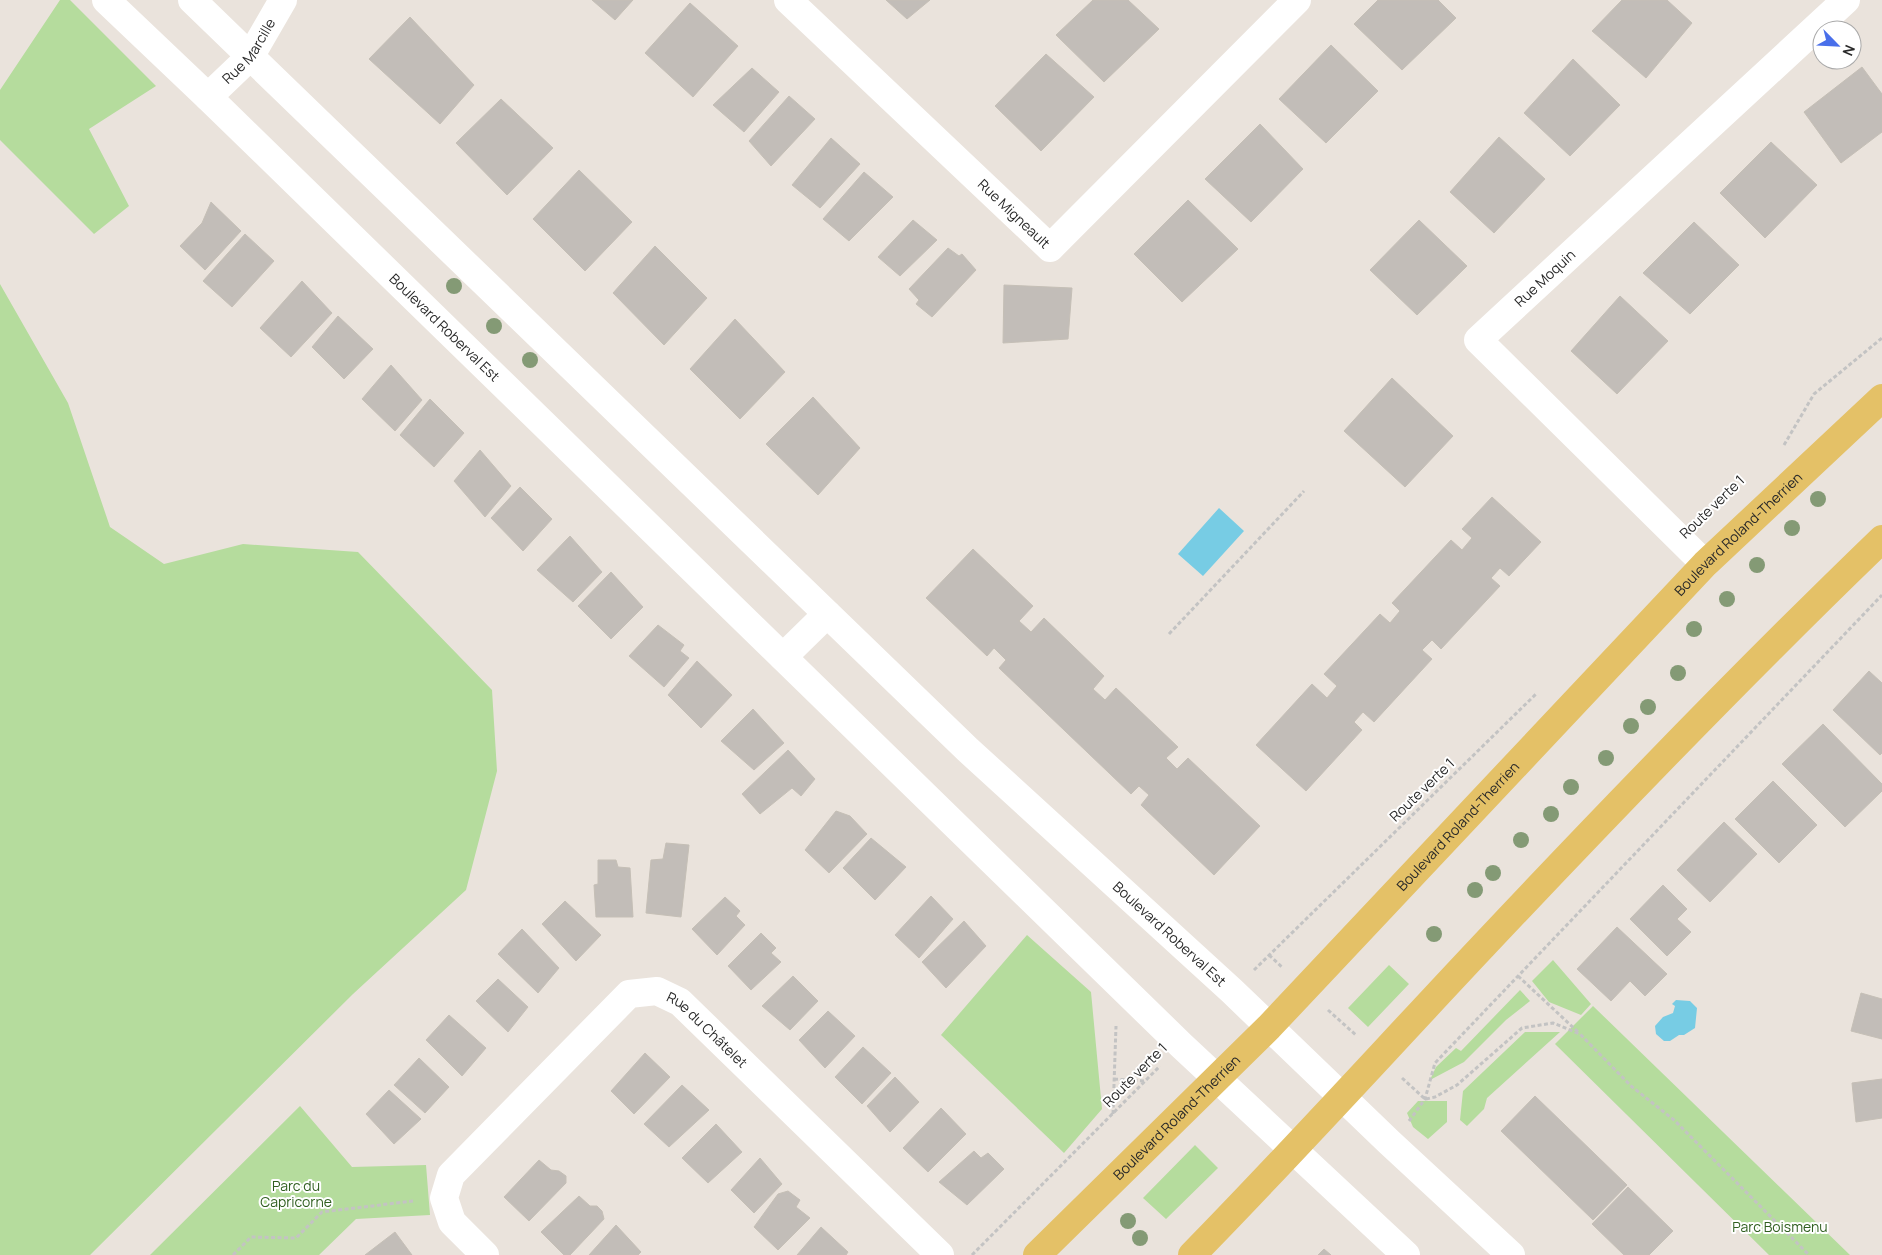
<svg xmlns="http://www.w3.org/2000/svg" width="1882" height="1255" font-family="Manrope,sans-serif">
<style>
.green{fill:#b5dc9d}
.water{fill:#77cce4}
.building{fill:#c2bdb8;stroke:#c5bfb6}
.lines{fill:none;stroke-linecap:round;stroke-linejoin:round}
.path{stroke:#c3c3c3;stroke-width:3;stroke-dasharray:4 2.5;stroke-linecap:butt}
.minor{stroke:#fff;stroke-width:28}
.major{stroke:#e4c167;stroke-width:28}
.tree{fill:#849a75}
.labels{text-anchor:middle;stroke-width:4;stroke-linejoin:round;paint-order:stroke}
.street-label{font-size:14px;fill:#292929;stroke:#fff}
.park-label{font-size:14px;fill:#305f20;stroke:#fff}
</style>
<rect width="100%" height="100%" fill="#eae3dc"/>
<path class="green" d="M60,0H70L156,86L89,129L129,206L94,234L0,140V90Z
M0,284L68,403L110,527L164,564L243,544L358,552L492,690L497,771L466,890L353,994L90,1255H0Z
M1027,935L1091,992L1102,1109L1064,1153L941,1035Z
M1553,960L1591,1004L1581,1015L1549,1002L1532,981Z
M1389,965L1409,984L1368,1027L1348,1008Z
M1520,990L1530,1001L1506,1020L1464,1062L1430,1080L1436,1067L1456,1048L1461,1051Z
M1593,1006L1850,1255H1769L1555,1044Z
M1525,1032H1560L1487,1098L1484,1109L1467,1126L1460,1120L1463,1091Z
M1418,1101H1447V1122L1428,1139L1413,1127L1407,1113Z
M300,1106L352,1167L426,1165L430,1215L356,1219L319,1255H150Z
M1195,1145L1218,1168L1166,1219L1143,1198Z"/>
<path class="water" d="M1219,508L1244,531L1203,576L1178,554Z
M1676,1000L1690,1001L1697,1008L1695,1028L1684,1035H1679L1670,1041H1664L1656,1034L1655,1026L1663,1017L1673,1013L1675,1006L1672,1004Z"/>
<path class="building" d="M592,0H633L615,20Z
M886,0H930L907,19Z
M1093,0H1128L1159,29L1104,82L1056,35Z
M1378,0H1438L1456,18L1402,70L1354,24Z
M1622,0H1667L1692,23L1646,78L1592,31Z
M690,3L738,46L693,97L645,53Z
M410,17L474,85L440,124L369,59Z
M1331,45L1378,91L1326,143L1279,99Z
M1046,54L1094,97L1041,151L995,106Z
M1573,59L1620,105L1570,156L1524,113Z
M1862,67L1882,94V132L1841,163L1804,112Z
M752,68L779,92L744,132L713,105Z
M789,96L815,119L771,166L749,141Z
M501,99L553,148L507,195L456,143Z
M1260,124L1303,169L1251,222L1205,179Z
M1499,137L1545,179L1494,233L1450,192Z
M831,138L860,164L820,208L792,185Z
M1771,142L1817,185L1765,238L1720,193Z
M579,170L632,222L585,271L533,219Z
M864,172L893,197L849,241L823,219Z
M1188,200L1238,249L1182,302L1134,254Z
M211,202L241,231L205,270L180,246L202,223Z
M913,220L937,240L900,276L878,257Z
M1419,220L1467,266L1417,315L1370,270Z
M1694,222L1739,265L1690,314L1643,273Z
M245,234L274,261L232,307L203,281Z
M655,246L707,298L664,345L613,293Z
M948,248L959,256L962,254L976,270L932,317L916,304L919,300L909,289Z
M302,281L332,313L291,357L260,328Z
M1004,285L1072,288L1068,339L1003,343Z
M1620,296L1668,341L1617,394L1571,351Z
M338,316L373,349L344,379L312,347Z
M735,319L785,372L740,419L690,369Z
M391,365L422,400L395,431L362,399Z
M1392,378L1453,436L1405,487L1344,431Z
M813,397L860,448L818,495L766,444Z
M430,399L464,433L434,467L400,435Z
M480,450L511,486L485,517L454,481Z
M520,487L552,519L523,551L491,518Z
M1492,497L1541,542L1509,576L1500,568L1491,578L1500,586L1441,649L1432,640L1422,650L1432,659L1374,722L1363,712L1354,722L1362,730L1306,791L1256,745L1312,684L1327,698L1337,686L1324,674L1380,614L1390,623L1400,611L1392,603L1451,540L1462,550L1472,538L1462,529Z
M570,536L602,572L573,602L537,570Z
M973,549L1033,606L1019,621L1031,632L1044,618L1104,676L1093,689L1105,700L1116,688L1178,747L1166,758L1177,769L1188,758L1260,826L1214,875L1141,805L1149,795L1139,786L1131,794L999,668L1006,660L994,648L987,656L926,598Z
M611,572L643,607L611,639L578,606Z
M658,625L684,645L680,651L689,658L664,687L629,656Z
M697,661L732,695L701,728L668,695Z
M1869,671L1882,683V753L1880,755L1833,710Z
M753,709L784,743L754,770L721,741Z
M1823,724L1882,784V791L1845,827L1782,764Z
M788,750L815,779L801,796L792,788L760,814L742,794Z
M1773,781L1817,825L1779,863L1735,819Z
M836,811L850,816L867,834L829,873L805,850Z
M1724,822L1757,854L1710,902L1677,870Z
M871,838L906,867L875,900L843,868Z
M666,843L689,845L681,917L646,913L651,860L663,859Z
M598,860H616L618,867L630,868L633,917H596L594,885L598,884Z
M1663,885L1687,909L1677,919L1691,932L1667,956L1630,919Z
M931,896L953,919L919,958L895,935Z
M725,897L740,911L736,916L745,925L717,955L692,929Z
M565,901L601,935L576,961L542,924Z
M964,921L986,946L946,988L922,962Z
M1617,927L1667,974L1645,996L1630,981L1611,1001L1577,969Z
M522,929L559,968L538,993L498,954Z
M761,933L776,948L771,953L781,962L751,990L728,966Z
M793,976L818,1001L790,1030L762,1006Z
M498,979L528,1007L508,1032L476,1001Z
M1861,993L1882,999V1039L1851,1031Z
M828,1011L855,1036L825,1068L799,1040Z
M449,1015L486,1048L462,1076L426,1040Z
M863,1047L891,1073L862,1104L835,1077Z
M645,1053L670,1077L634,1114L611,1091Z
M419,1058L449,1087L425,1113L394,1085Z
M895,1077L919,1102L890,1132L867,1106Z
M1882,1079V1118L1856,1122L1852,1083Z
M682,1085L709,1110L669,1147L644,1124Z
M389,1090L421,1119L394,1144L366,1114Z
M1535,1096L1627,1185L1593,1220L1501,1131Z
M941,1108L966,1134L928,1172L903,1148Z
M716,1124L742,1152L708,1183L682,1158Z
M974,1151L981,1158L988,1153L1004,1169L967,1205L939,1182Z
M760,1158L782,1184L754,1213L731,1190Z
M539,1160L551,1170L559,1171L566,1176V1183L529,1221L504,1197Z
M1628,1187L1673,1231L1649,1255H1624L1592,1224Z
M788,1191L800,1200L796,1207L810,1218L778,1250L754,1227L778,1194Z
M579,1196L590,1206H597L602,1211L604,1219L570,1255H564L541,1232Z
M616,1225L641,1252L638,1255H589Z
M821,1227L848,1252L846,1255H797Z
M395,1232L412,1255H365Z
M1324,1249L1331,1255H1318Z"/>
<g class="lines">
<path class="path" d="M1784,445L1814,394L1882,338
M1169,634L1304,491
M1269,955L1283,968
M1254,970L1537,693
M1518,976L1578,1032
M1328,1010L1357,1036
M1402,1078L1425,1099
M1114,1079L1144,1081
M1426,1099L1435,1097L1457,1085L1522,1028L1553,1023L1580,1034L1631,1086L1674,1120L1809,1255
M1113,1114L1116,1026
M1409,1121L1425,1099L1435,1063L1882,595
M233,1255L251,1237L296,1238L322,1212L413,1201
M972,1255L1160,1066"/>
<g class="minor">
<path id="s1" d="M106,0L208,97L1181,1045L1406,1255"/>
<path id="s2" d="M192,0L967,749L1232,991L1389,1142L1511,1255"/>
<path id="s3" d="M788,0L1050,248L1297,0"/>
<path id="s4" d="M208,97L250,57L283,0"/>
<path id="s5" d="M1705,564L1478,340L1846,0"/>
<path d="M783,657L827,614"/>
<path id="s6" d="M485,1255L452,1222L444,1198L451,1175L629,994L657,991L680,1002L940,1255"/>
</g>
<g class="major">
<path id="s7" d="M1037,1255L1269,1027L1705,564L1882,398"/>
<path d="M1192,1255C1291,1154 1386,1049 1483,946C1613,808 1745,671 1882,539"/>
</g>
</g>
<g class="tree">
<circle cx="454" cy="286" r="8"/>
<circle cx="494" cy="326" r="8"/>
<circle cx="530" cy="360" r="8"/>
<circle cx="1818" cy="499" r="8"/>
<circle cx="1792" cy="528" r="8"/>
<circle cx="1757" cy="565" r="8"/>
<circle cx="1727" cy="599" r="8"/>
<circle cx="1694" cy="629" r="8"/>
<circle cx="1678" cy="673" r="8"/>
<circle cx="1648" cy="707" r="8"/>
<circle cx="1631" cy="726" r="8"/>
<circle cx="1606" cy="758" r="8"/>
<circle cx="1571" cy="787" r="8"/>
<circle cx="1551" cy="814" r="8"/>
<circle cx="1521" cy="840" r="8"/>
<circle cx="1493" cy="873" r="8"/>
<circle cx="1475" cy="890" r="8"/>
<circle cx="1434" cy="934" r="8"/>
<circle cx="1128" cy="1221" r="8"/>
<circle cx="1140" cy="1238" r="8"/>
</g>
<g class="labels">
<g class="street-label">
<text dy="5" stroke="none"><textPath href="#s4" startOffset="62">Rue Marcille</textPath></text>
<text dy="5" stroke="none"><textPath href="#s3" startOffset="311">Rue Migneault</textPath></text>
<text dy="5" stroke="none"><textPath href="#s5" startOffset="410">Rue Moquin</textPath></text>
<text dy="5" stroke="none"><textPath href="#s1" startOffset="471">Boulevard Roberval Est</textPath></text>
<text transform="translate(1712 507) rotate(-44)" y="5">Route verte 1</text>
<text dy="5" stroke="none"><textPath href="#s7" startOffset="1006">Boulevard Roland-Therrien</textPath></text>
<text transform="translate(1422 790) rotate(-44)" y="5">Route verte 1</text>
<text dy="5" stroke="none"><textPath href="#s7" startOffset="601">Boulevard Roland-Therrien</textPath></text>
<text dy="5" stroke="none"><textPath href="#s2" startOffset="1352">Boulevard Roberval Est</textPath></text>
<text dy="5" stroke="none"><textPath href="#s6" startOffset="442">Rue du Châtelet</textPath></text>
<text transform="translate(1135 1075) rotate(-45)" y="5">Route verte 1</text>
<text dy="5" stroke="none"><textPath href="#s7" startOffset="196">Boulevard Roland-Therrien</textPath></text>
</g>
<g class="park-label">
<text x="296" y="1191">Parc du<tspan x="296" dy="16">Capricorne</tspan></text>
<text x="1780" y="1232">Parc Boismenu</text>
</g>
</g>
<g transform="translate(1837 45) rotate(114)"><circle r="24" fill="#ffffff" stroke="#a9a9a9"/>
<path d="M0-4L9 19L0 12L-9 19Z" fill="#496fea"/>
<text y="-8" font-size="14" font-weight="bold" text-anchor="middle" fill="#292929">N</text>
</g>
</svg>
